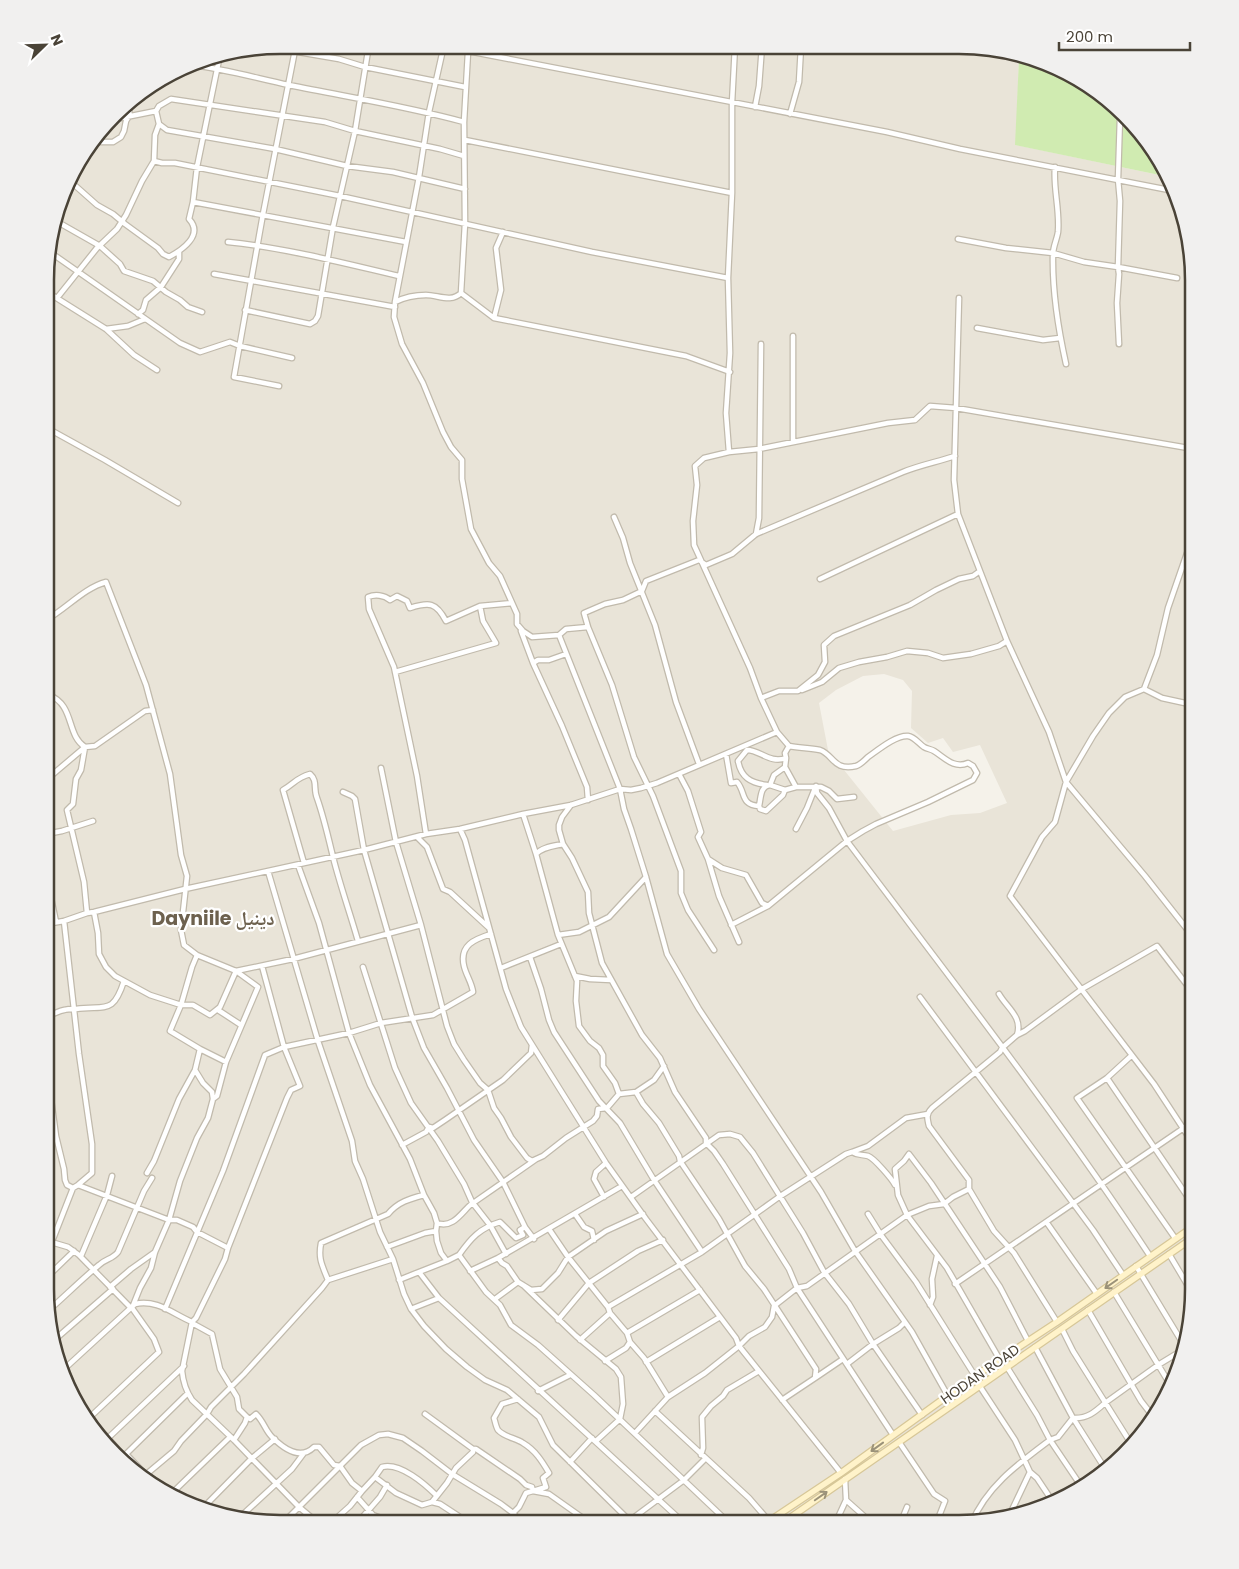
<svg xmlns="http://www.w3.org/2000/svg" width="1239" height="1569" font-family="Poppins,'Noto Naskh Arabic',sans-serif">
<style>
.residential{fill:#e9e4d8;fill-rule:evenodd}
.green{fill:#d0ebb1}
.lines{fill:none;stroke-linecap:round;stroke-linejoin:round}
.street-casing{stroke:#c1baac;stroke-width:7}
.secondary-casing{stroke:#d7c798;stroke-width:8}
.street{stroke:#fff;stroke-width:4.5}
.secondary{stroke:#fff3ca;stroke-width:5.5}
.oneway{stroke:#9b9279}
.labels{text-anchor:middle;stroke-width:4.5;stroke-linejoin:round;paint-order:stroke}
.street-label{font-size:14px;fill:#4a4337;stroke:#fff}
.district-label{font-size:19px;font-weight:bold;fill:#6d614e;stroke:#fff}
.rim{fill:none;stroke:#4a4337;stroke-width:2.5}
</style>
<rect width="100%" height="100%" fill="#f5f2ea"/>
<path class="residential" d="M280,45L990,47L1019,58L1016,145L1169,177L1186,219L1194,280V1304L1182,1364L1155,1419L1076,1493L974,1524L264,1523L205,1512L150,1485L76,1406L53,1350L45,1289L47,249L76,163L125,103L204,58ZM884,674L903,680L912,691L911,728L928,743L943,738L953,752L980,745L1007,803L980,813L951,815L893,831L828,750L819,703L836,690L863,676Z"/>
<path class="green" d="M1019,58L1090,85L1163,163L1169,177L1015,145Z"/>
<g class="lines">
<g class="street-casing">
<path id="street" d="M437,45L887,132L960,149L1174,191
M269,47L339,59L365,67L465,87
M468,52L464,122L465,223L461,293C451,303 438,295 426,295C415,295 405,297 395,302L394,317L402,344L423,383L443,432L451,447L462,460V479L471,529L489,563L500,576L517,614V624L523,631L532,637L559,635
M192,65C225,69 256,78 289,85C347,97 406,106 464,122
M755,107L759,86L762,46
M156,111L159,124L167,130L275,149L347,166L393,172L465,189
M790,114L799,82L801,47
M1120,117L1118,179L1120,201L1118,267L1177,278
M111,120L156,111L159,106L171,99L325,122L355,131L440,149L464,156
M465,140L732,193
M94,142H113L121,137L124,131L126,121L129,116L130,100
M154,161L162,163H175L340,196L592,252L728,278
M1055,167C1053,188 1060,210 1058,232C1057,239 1053,247 1053,254C1052,292 1058,328 1066,364
M70,181L97,205L113,214L125,224L158,248L163,254L169,257C182,250 204,235 189,219L193,202L197,167L220,55
M193,202L406,242
M56,221L100,246L120,264L124,271L153,281L166,292L180,300L188,307L202,312
M958,239L1006,248L1053,253L1084,262L1118,267L1119,274L1117,303L1119,344
M228,242C286,248 343,263 399,276
M47,250L180,343L200,352L230,342L240,346L292,358
M214,274L395,307
M47,292L106,329L134,355L157,370
M461,293L494,318L686,356L730,372
M57,298L97,248L117,229L126,215L142,181L154,161L155,135L159,124
M959,298L954,480L958,514L1007,641L1049,732L1066,782L1145,876L1194,938
M395,302L419,177L429,112L444,45
M245,310L310,324L315,321L318,316L333,227L355,131L369,45
M138,314L143,310L146,300L161,287L179,259V251
M494,318L501,290L496,248L503,232
M977,328L1043,340L1060,338
M106,329L128,326L145,319
M279,386L234,377L263,214L296,45
M47,428L105,460L178,503
M793,441V336
M729,452L726,413L730,353L728,278L732,193V103L735,46
M614,517L623,538L630,563L655,625L676,702L699,764
M756,534L759,518L761,344
M820,579L958,514
M46,620C66,609 84,588 106,582L146,685L170,774L181,855L187,876L181,930L184,945L197,955L192,967L181,1005L150,995L115,976L106,967L99,954L98,933L94,912
M588,627L612,685L634,757L653,796L681,871V893L688,910L714,950
M521,631L533,663L538,660H549L566,654
M533,663L562,726L587,787L588,800
M395,672L496,643L483,621L480,606
M1144,689L1162,698L1194,705
M802,690L822,682L839,668L859,662L887,657L907,651L928,653L943,658L971,654L999,646L1007,641
M46,696L49,695C75,705 66,735 85,747L95,746L145,711L153,710
M761,698L750,668L694,545L693,521L697,485L695,466L704,458L729,452L759,449L888,423L915,420L930,406L956,408L1194,449
M726,754L731,783L737,782C746,792 740,805 759,806L760,809L766,811L783,795L785,790
M786,758L785,753L789,746
M785,767L796,787
M381,768L396,842L421,925L447,1026L454,1044L464,1060L480,1083L488,1090L494,1108L501,1118L511,1137L527,1158L532,1161L543,1156L566,1138L593,1121L597,1116L598,1109L607,1108L619,1094L615,1083L603,1066V1055L599,1048L590,1041L579,1026L576,1001L577,981L558,935L536,854C542,847 554,846 563,844
M679,774L688,791L701,832L698,837L708,859L722,868L746,875L762,903L768,906L847,841L863,831L876,824L928,802L973,780L977,773L973,766L968,763C954,769 945,758 934,751C931,749 927,749 924,747C919,744 915,737 908,736C896,735 878,750 868,757C865,760 860,765 856,766C833,771 834,755 820,750C810,748 799,748 789,746L777,732
M46,780L85,747L81,770L76,779L73,804L67,810L84,882L87,913
M770,785L785,790L796,787H821L829,791L837,799L854,797
M816,786L817,793L829,808L847,841C950,978 1056,1113 1150,1256
M343,792L352,796L355,799L364,850L412,1017L424,1048L447,1088L474,1140L503,1182L525,1227L534,1239
M571,805L562,817L559,825V830L563,844L572,858L588,892L589,913L602,963L642,1035L660,1058L675,1092L706,1138V1143L714,1151L723,1164L789,1269L797,1288L774,1306L772,1317L765,1327L749,1336L739,1346L705,1373L668,1397
M759,806C761,798 760,786 770,785L774,775L785,767L786,758C770,764 760,750 747,750L738,761C741,777 750,783 767,785
M523,814L536,854
M460,829L465,840L506,989L521,1027L606,1163L646,1219L736,1338L739,1346L841,1473
M796,829L807,808L815,788
M46,834L62,831L93,821
M426,834L417,776L394,667L369,609L368,597C375,594 384,595 390,600L397,596L407,601L410,608C429,602 436,602 446,621L480,606L512,603
M417,837L427,847L443,889L450,892L488,927
M708,859L719,896L739,942
M304,863L283,790C295,783 296,778 310,774C318,781 313,789 317,798C324,818 328,836 333,857C340,885 350,913 358,941
M298,865L319,923L349,1033L370,1085L410,1159L424,1195L434,1213L437,1223L436,1231L437,1241L441,1253L447,1261L459,1255L486,1292L500,1305L511,1325L538,1345L594,1395L729,1523
M268,871L318,1041L352,1141L355,1161L363,1179L380,1232L393,1259L404,1294L411,1309L424,1326L446,1349L467,1367L485,1380L507,1390L539,1417L553,1445L632,1523
M46,874L56,922
M64,921L79,1054L92,1144V1173L79,1184
M46,924L64,921L87,913L94,912L185,889L364,850L426,834L460,829L523,814L571,805L620,789L631,790L641,788L657,783L777,732L761,698L779,691H798L818,675L825,662L824,645L834,636L910,605L936,590L959,579L973,576L980,571
M731,925L768,906
M558,935L579,932L609,917L646,877
M197,955L236,971L293,959L421,925
M530,957L541,989L549,1020L554,1032L599,1101L620,1123L654,1180L702,1252L608,1307
M363,967L395,1068L411,1103L438,1141L464,1184L472,1202L490,1225L506,1254
M501,968L561,944
M575,976L590,979L611,980
M920,997L1093,1230L1123,1275
M218,1010L241,1025
M46,1016C53,1015 58,1011 64,1010C67,1009 72,1009 76,1009C106,1005 113,1015 124,981
M1017,1035L1025,1031L1082,989L1157,946L1194,994
M200,1049L226,1062L258,987L236,971L220,1007L210,1015L193,1005H181L170,1031L200,1049L195,1070L203,1083L212,1092L213,1099L208,1118L197,1138L180,1181L169,1220H177L193,1227L197,1232L228,1248L225,1259L196,1318L192,1322L182,1371C183,1382 186,1391 192,1400L234,1440
M45,1055L56,1136
M1131,1056L1107,1078L1194,1206
M1107,1078L1077,1098L1175,1238
M636,1092L643,1104L659,1123L679,1156L680,1161L719,1219L745,1266L764,1289L816,1369L815,1378L782,1400
M619,1094L636,1092L654,1080L664,1066
M213,1099L217,1096L226,1062
M45,1139L56,1136L64,1169L65,1180L67,1185L73,1188
M402,1145L426,1132L429,1127L433,1128L445,1120L503,1080L531,1053L532,1045
M1194,1145L1154,1084L1010,896L1042,837L1055,822L1066,782L1093,736L1109,713L1125,697L1144,689L1157,655L1168,608L1194,533
M852,1152L868,1146L906,1118L928,1114
M147,1173L154,1161L179,1099L195,1070
M969,1189L994,1231L1014,1253L1057,1322
M604,1197L594,1179L596,1172L606,1163
M631,1197L719,1135L730,1134L740,1137L753,1153L803,1233L824,1272L849,1304L873,1344L922,1415
M575,1214L584,1227L592,1231L594,1240
M868,1214L881,1235L916,1282L975,1376
M437,1223C456,1230 465,1205 476,1201L535,1160
M1047,1223L1097,1294
M549,1229L568,1257L608,1307L610,1313L627,1333L630,1342L644,1358L668,1397L635,1433
M51,1242L68,1247L79,1255L130,1307
M45,1246L53,1239L73,1188L78,1185L169,1220L155,1252L151,1268L140,1288L132,1308L154,1339L159,1352L88,1419
M387,1247L425,1233L436,1231
M228,1248L287,1098L291,1090L300,1086L284,1047L262,966
M702,1252L779,1197L846,1154L852,1152C858,1156 862,1154 868,1156C874,1158 892,1179 895,1185
M1169,1254L1194,1296
M459,1255C471,1238 480,1228 500,1222L516,1238L523,1235L520,1230L525,1227
M81,1256L107,1195L112,1176
M498,1258L622,1186
M1136,1266L1185,1347
M470,1271L498,1258L502,1263L507,1266L518,1282
M419,1272L447,1261
M45,1279L74,1251
M328,1280L393,1259
M399,1280L419,1272L439,1298L684,1523
M955,1284L1194,1121
M523,1285L576,1336L616,1369L621,1377L623,1404L620,1419L596,1441
M110,1287L131,1269L155,1252
M1114,1292L1171,1386
M495,1299L518,1282L531,1290L542,1289L558,1273L568,1257L606,1231L643,1214
M930,1305L933,1297L932,1279L937,1256
M165,1309L223,1171L265,1055L284,1047L349,1033L381,1023L433,1015L473,992C472,983 466,975 464,966C459,945 475,939 491,934
M411,1309L439,1298
M1088,1310L1141,1401L1155,1419
M48,1311C65,1296 81,1280 99,1265C105,1259 113,1259 118,1252L144,1191L152,1178
M558,1320L589,1283L638,1251L663,1240
M192,1323L212,1334L220,1369L237,1397L239,1409L247,1417L245,1423L234,1440L299,1507L318,1523
M1062,1329L1073,1351L1130,1442
M627,1333L700,1290
M580,1340L610,1313
M52,1342L113,1289
M1035,1347L1073,1418L1104,1467
M1000,1360L947,1268L907,1215L898,1195L895,1169L904,1161L909,1154L931,1183L1000,1287L1028,1341
M605,1361L626,1348L630,1342
M646,1362L720,1317
M847,1364L873,1344L899,1328L905,1322
M1007,1367L1037,1415L1050,1440L1077,1480L1083,1486
M62,1371L135,1304C157,1299 173,1314 192,1322
M815,1378L843,1359
M979,1385L1015,1440L1030,1472L1037,1478L1049,1496L1053,1500
M538,1391L570,1375
M948,1396L912,1332L855,1251L821,1192L699,1009L667,954L646,877L631,829L624,809L620,789L559,635L566,629L588,627L584,613L605,604L623,600L642,591L646,581L699,560L706,565L732,554L756,534L903,472C920,465 937,462 955,456
M518,1399L502,1404L494,1418C495,1421 496,1427 498,1430C504,1437 516,1438 523,1443C535,1450 542,1461 549,1473L543,1478L546,1487L533,1491L549,1494L590,1523
M79,1409L97,1426L124,1456L126,1454L159,1489
M655,1411L749,1498L769,1521
M425,1414L473,1449
M247,1417L250,1419L256,1414C264,1422 265,1430 272,1437C283,1448 300,1461 314,1447H319L334,1465L340,1466L352,1483L362,1491L375,1477L396,1493L422,1505L432,1502L440,1504L469,1523
M893,1435L797,1288L807,1286L907,1215L929,1206L944,1204L953,1197L969,1189V1180L929,1126C927,1118 926,1114 932,1108L1000,1052L1002,1048L1017,1035C1023,1017 1007,1008 999,994
M107,1439L184,1366
M899,1442L934,1494L945,1501L936,1524
M126,1454L188,1393
M701,1455L703,1448L702,1417L711,1406L723,1396L727,1390L759,1371
M570,1462L592,1438
M143,1477L174,1451L181,1441L207,1414L211,1407L244,1374L322,1288L328,1280C322,1265 318,1259 321,1243L388,1214C398,1202 409,1199 424,1195
M375,1477L382,1467C400,1462 425,1484 437,1496
M170,1495L230,1437
M357,1497L373,1515L395,1523
M846,1500L865,1517L867,1524
M432,1502L447,1483L456,1468L473,1452V1449H476L520,1479L526,1485L532,1487L533,1491L526,1493L519,1507L513,1513
M201,1510L251,1459L275,1439
M1011,1512L1030,1472
M239,1518L292,1469L304,1453
M629,1521L684,1480L705,1459
M283,1523L361,1445L379,1435L388,1434L403,1438L422,1451L452,1474L501,1504L513,1513L522,1523
M331,1523L350,1506L362,1491
M358,1523L359,1521L380,1497L387,1485
M621,1523L627,1519
M835,1524L846,1500L845,1479
M900,1524L907,1507
M971,1524C987,1486 1018,1464 1050,1440L1058,1437L1073,1418C1087,1419 1095,1412 1105,1403L1158,1365L1181,1351H1184"/>
</g>
<g class="secondary-casing">
<path id="secondary" d="M766,1523L841,1473L975,1376L1057,1322L1194,1226
M781,1524L1194,1237"/>
</g>
<use href="#street" class="street"/>
<use href="#secondary" class="secondary"/>
</g>
<defs><path id="oneway-shaft" d="M-6 0H5M1.5-3L5.5 0L1.5 3" fill="none" stroke-width="1.6" stroke-linecap="round" stroke-linejoin="round" transform="scale(1.25)"/></defs>
<g class="oneway">
<use href="#oneway-shaft" transform="translate(1111 1284) rotate(145)"/>
<use href="#oneway-shaft" transform="translate(877 1447) rotate(144)"/>
<use href="#oneway-shaft" transform="translate(821 1496) rotate(-35)"/>
</g>
<g class="labels">
<g class="street-label">
<text transform="translate(980 1374) rotate(-35)" y="5">HODAN ROAD</text>
</g>
<g class="district-label">
<text x="213" y="925">Dayniile دينيل</text>
</g>
</g>
<path d="M0 0H1239V1569H0ZM280 54H959A226 226 0 0 1 1185 280V1289A226 226 0 0 1 959 1515H280A226 226 0 0 1 54 1289V280A226 226 0 0 1 280 54Z" fill="#f1f0ef" fill-rule="evenodd"/>
<path class="rim" d="M280 54H959A226 226 0 0 1 1185 280V1289A226 226 0 0 1 959 1515H280A226 226 0 0 1 54 1289V280A226 226 0 0 1 280 54Z"/>
<g transform="translate(45 45) rotate(67)" stroke="#ffffff" stroke-width="4" paint-order="stroke">
<path d="M0-4L9 19L0 12L-9 19Z" fill="#4a4337"/>
<text y="-8" font-size="14" font-weight="bold" text-anchor="middle" fill="#4a4337">N</text>
</g>
<path d="M1059 42v8h131v-8" fill="none" stroke="#4a4337" stroke-width="2.5"/>
<text x="1066" y="42" font-size="15" fill="#4a4337" stroke="#ffffff" stroke-width="4" paint-order="stroke">200 m</text>
</svg>
